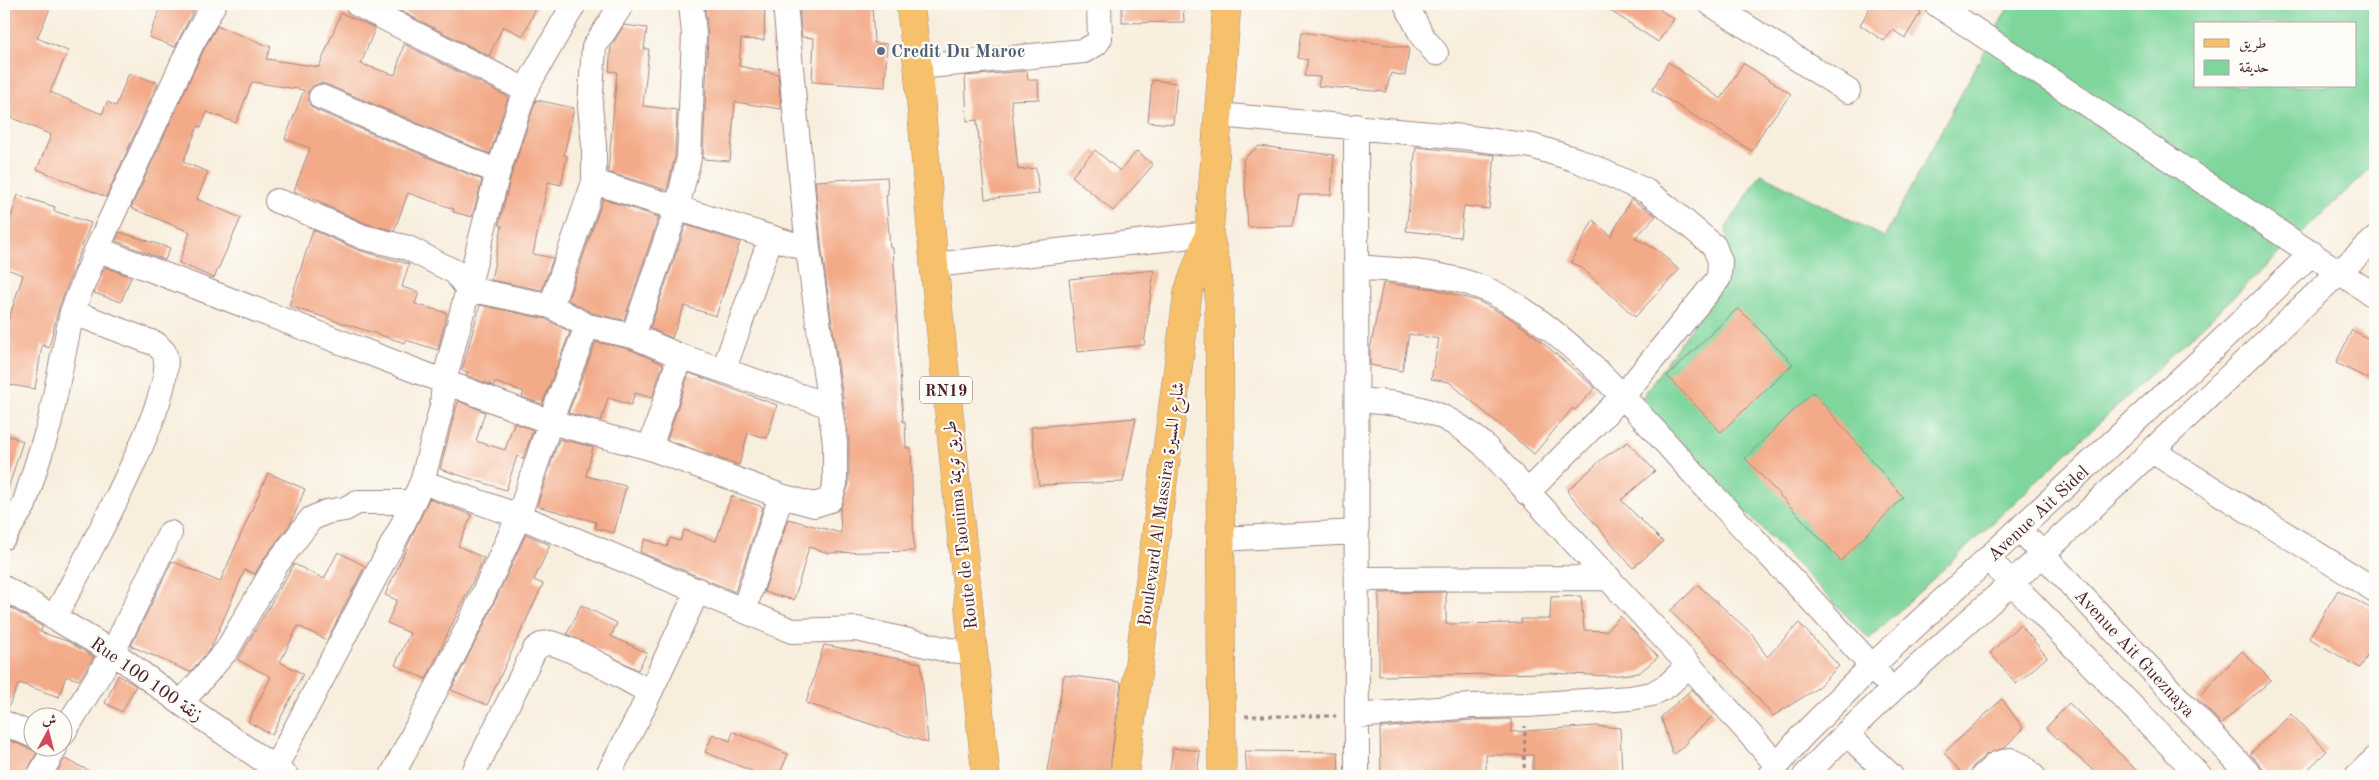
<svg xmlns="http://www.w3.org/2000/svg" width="2379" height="780" font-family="'Old Standard TT',Amiri,serif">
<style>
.green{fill:#7ed69c;stroke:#647a64;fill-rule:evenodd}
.building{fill:#f3aa88}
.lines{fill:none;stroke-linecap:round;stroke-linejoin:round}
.minor-casing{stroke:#a18684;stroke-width:26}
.major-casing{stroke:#a18684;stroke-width:29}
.path{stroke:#a18684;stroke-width:3;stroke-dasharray:4 4;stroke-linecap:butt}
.minor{stroke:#fff;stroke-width:24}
.major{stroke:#f6c16b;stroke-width:28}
.service-dot{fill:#5c6f8a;stroke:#fdfcf7;stroke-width:2}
.labels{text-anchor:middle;stroke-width:4.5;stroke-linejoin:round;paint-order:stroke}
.shield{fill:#fdfcf7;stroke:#806168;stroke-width:1}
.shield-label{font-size:16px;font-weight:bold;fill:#4a1f2b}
.service-label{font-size:18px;font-weight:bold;fill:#4e5e75;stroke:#fdfcf7;text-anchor:start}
.street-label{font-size:18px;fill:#4a1f2b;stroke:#fdfcf7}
</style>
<rect width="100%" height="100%" fill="#fdfcf7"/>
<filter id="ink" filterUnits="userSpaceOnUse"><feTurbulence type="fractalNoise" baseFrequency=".02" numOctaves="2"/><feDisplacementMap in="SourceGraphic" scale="10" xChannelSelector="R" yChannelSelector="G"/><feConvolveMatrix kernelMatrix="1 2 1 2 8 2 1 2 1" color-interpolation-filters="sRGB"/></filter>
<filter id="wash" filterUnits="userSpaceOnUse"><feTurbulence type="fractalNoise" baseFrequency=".0096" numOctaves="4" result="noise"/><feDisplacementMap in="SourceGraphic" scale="20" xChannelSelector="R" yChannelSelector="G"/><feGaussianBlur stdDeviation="1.12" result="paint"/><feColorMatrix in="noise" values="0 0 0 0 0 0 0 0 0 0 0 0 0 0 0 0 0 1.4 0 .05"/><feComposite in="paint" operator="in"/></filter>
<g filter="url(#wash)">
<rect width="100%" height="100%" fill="#f8eedd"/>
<path class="green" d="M2010,4H2375V164L1869,639L1639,402L1729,273L1726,228L1761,174L1884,237ZM2195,24H2355V86H2195Z"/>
<g id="blocks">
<path class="building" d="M4,4H52L37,38L68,51L50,92L102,114L107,102L116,106L129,73L158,83L106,197L37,169L51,135L4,114Z
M162,4H197L175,47L149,37Z
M387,4H538L523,36L503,26L489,56Z
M705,4H765L764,40L741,39L739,66L778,74L781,109L735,102L730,161L703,159L708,35Z
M799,4H872L874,43L887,44L885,87L812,82L814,38L802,37Z
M1122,4H1183L1184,22L1122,23Z
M1600,4H1651L1674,19L1658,42Z
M1872,4H1893L1902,8L1906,4L1921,12L1905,38L1893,30L1884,41L1860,25Z
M341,13L375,28L361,64L395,75L404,44L508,97L490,154L326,84L320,83L313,86L308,92L310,105L316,110L482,180L472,217L453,212L454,209L408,193L394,231L367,224L321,203V202L294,191L310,148L285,139L304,90L252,82L236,123L207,112L201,127L198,126L183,162L208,172L197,199L241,218L214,278L179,263L190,232L131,208L204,49L217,26L271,47L266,59L319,67Z
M624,25L647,28L644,49H649L643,106L677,110L675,156L667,190L608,172L617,72L609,71L611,46Z
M1302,32L1409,48L1405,76L1391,73L1386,92L1318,86L1320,77L1304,76L1308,60L1298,58Z
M1668,62L1721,99L1743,63L1791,94L1765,128L1752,151L1652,90Z
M1027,71L1028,80H1038L1039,99L1011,100L1018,170L1036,168L1039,194L985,199L977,120L967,121L965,76Z
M1152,80L1177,83L1173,124L1148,122Z
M536,100L574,108L564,155L567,156L561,185L548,182L533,254L553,258L542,290L491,280L502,226L499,225L511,176Z
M1259,146L1334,155L1331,195H1299L1293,226L1248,227L1243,159Z
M1416,147L1495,155L1489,209L1464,206L1460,237L1406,231Z
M1095,150L1120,171L1137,151L1153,165L1113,211L1072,176Z
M887,177L888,194L886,195L890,248H893L903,422L905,421L906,448H911L914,551L828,553L809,547L794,600L764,592L788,519L841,533L840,509L849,484V441L822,252L815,181Z
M18,195L55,207L54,211L91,223L59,307L49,348L42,345L35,389L4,384V334L23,275L4,268V239Z
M603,199L659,217L624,320L592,313L568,300Z
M1631,199L1656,216L1635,238L1659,251L1679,270L1635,317L1582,268L1571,262L1593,220L1611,236Z
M686,225L740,242L716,316L684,306L672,338L650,328Z
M313,230L358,250L409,264L402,287L419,292L415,304L447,313L438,350L406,340L405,343L289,306Z
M120,232L170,248L165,260L116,241Z
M105,267L131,277L121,302L94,293Z
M1154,270L1144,345L1077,352L1069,279Z
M1383,283L1434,289L1478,301L1507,316L1534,335L1595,388L1575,410L1573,408L1534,454L1449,382L1431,379L1439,339L1409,334L1402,371L1370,365V350Z
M480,305L546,319L570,332L542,404L522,397L524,392L495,382L494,386L466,375L468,372L462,370Z
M1738,308L1793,364L1721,432L1667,376Z
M2352,330L2375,342V371L2371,380L2336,363Z
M596,342L629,349L663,364L652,398L635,393L631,405L608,398L601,421L568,413Z
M689,373L777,405L767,438L748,433L739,465L667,440Z
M1813,392L1903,497L1841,561L1745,458Z
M458,401L485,412L476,441L505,450L514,423L533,430L523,459L517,456L506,490L440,469Z
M1136,418L1123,482L1039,485L1031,427Z
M4,434L23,441L7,492L4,491Z
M559,439L593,447L586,476L626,486L614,533L595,528L596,522L537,506Z
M1628,442L1655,471L1621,500L1663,542L1633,568L1567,491L1603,458Z
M268,473L305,489L291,523L265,557L255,574L245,570L211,648L190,672L131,646L172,561L220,582Z
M731,496L763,507L735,592L640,552L645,539L667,547L670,538L680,541L684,530L716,541Z
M429,499L472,515L458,546L484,558L426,679L395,665L410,633L387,623L397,600L385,595Z
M526,534L550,545L534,580L543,584L487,705L451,690L483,627Z
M338,552L365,566L327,640L298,626L280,662L303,674L272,735L248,722L271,677L238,660L294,564L324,579Z
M1698,585L1752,634L1767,657L1799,623L1839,666L1816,689L1773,716L1741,679L1670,611Z
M2338,590L2375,611V660L2368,655L2360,668L2309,638Z
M1446,592V624L1521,623V619H1550L1551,597L1581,596L1584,630L1606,631L1620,616L1658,657L1639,673L1610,676L1551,673L1379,676V593Z
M4,604L43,627L40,632L67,641L94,657L79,680L66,676L59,697L19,683L7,710L4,709Z
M581,605L617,623L611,636L647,653L638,670L567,634Z
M2020,624L2047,657L2016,684L1990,653Z
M824,645L921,663L928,743L806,703Z
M2242,651L2271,680L2221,724L2197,698Z
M118,675L136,686L122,712L105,703Z
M1064,675L1121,682L1109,776H1046Z
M1692,689L1714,715L1687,740L1688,742L1673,755L1661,717Z
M2002,699L2023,728L2004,748L1987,754L1973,766L1970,776H1964L1944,753Z
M2069,703L2142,776H2099L2046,728Z
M2291,714L2327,751L2301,776H2269L2250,754Z
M1511,719V732L1596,726L1620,728L1622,776H1533V755H1486V776H1381L1380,728L1472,720Z
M733,732L788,754L779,776H764L705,752L713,734L730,741Z
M4,738L37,752L25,776H4Z
M1173,748L1200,751L1197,776H1169Z
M1245,751L1338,752L1339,776H1247Z
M65,759L100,776H55Z"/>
</g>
</g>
<g filter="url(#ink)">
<use href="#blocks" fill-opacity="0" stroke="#a18684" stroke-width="1"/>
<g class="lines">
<g class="minor-casing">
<path id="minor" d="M357,4L525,90
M1406,4L1422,36L1436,53
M1711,4L1848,91
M1936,4L2375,296
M918,67L1084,51L1096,44L1100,38L1099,4
M321,97L498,172
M1218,115L1464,137L1532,146L1577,160L1646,191L1666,206L1714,246L1720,261L1719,278L1622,397L1527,493
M1356,126L1357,776
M594,182L808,249
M277,201L297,208L363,237L408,248L455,272L468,289L551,306L587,326L633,336L680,356L830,406
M97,249L550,422L650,448L781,496L814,505L830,500L835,484V443L808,249L785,4
M934,265L1209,234
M1356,267C1398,270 1443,272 1483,288C1567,323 1650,427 1712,494C1768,555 1827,614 1881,677
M551,306L594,182V145L590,106L594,47L622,4
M633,336L677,208L689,158L694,34L691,4
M724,369L771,237
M1357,400C1412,404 1441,408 1484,445L1689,665L1777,765
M650,448L680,356
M2152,451L2375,590
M422,482L519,516L792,631L857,629L948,650L973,652
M4,537L24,505L49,425L72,312L97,249L192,43L214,4
M1219,539L1357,532
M2031,542L2251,776
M2000,571L2200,776
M1357,579L1609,578
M4,588L113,652L181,703L286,776
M744,610L781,496
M54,618C76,576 181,392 164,352C162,350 158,346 156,344L72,312
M181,703L227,650L276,565L311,519L326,512L345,509L358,502H413
M1357,716L1471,706L1526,705L1630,698L1652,694L1668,685L1689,665
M4,723L32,735
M1846,733L1891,776
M62,735L113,652L170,533
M275,768L402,526L422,482L442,406L444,382L498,172L525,90L574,4
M39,776L55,748
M392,776L471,621L519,516L550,422L587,326
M472,776L535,649C539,646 543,643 549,643C567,644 630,682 650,692
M607,776L638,718L698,590
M1769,776L1800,738L1872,666L2214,348L2312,253
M1805,776C1879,697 1962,629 2041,556C2153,451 2262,343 2375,239
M1983,776L1996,764L2010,760L2023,766L2033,776
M2357,776L2375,759"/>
</g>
<g class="major-casing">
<path id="major" d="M910,4L918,67L934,265L986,776
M1209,234L1216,265L1219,295L1222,776
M1124,776L1188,292L1209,234L1227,4"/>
</g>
<path class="path" d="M1245,716H1336
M1524,776L1525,726"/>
<use href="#minor" class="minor"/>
<use href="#major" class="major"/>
</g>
</g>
<circle class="service-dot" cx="881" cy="51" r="5"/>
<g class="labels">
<rect class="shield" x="920" y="376.5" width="52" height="27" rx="4"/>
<g class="shield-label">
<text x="946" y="396">RN19</text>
</g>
<g class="service-label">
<text x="891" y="57">Credit Du Maroc</text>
</g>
<g class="street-label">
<text transform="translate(1161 504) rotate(-82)" y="6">Boulevard Al Massira شارع المسيرة</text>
<text transform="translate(2038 513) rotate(-43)" y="6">Avenue Ait Sidel</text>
<text transform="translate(960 525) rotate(-96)" y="6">Route de Taouima طريق تويمة</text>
<text transform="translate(2135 653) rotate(47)" y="6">Avenue Ait Gueznaya</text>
<text transform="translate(147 679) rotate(35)" y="6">Rue 100 زنقة 100</text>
</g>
</g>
<rect width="2379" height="780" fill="none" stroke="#fdfcf7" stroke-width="20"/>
<rect x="2194" y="22" width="162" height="65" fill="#fdfcf7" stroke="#b5a4a5"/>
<rect x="2204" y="39" width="25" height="8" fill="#f6c16b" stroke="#b5a4a5"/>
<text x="2239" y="48" font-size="15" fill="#4a1f2b">طريق</text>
<rect x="2204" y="60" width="25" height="15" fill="#7ed69c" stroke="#b5a4a5"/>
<text x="2239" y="72" font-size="15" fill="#4a1f2b">حديقة</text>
<g transform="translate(48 732) rotate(7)"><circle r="24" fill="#fdfcf7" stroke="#b5a4a5"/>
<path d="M0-4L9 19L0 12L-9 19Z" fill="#d1495b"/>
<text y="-8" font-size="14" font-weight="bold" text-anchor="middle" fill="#4a1f2b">ش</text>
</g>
</svg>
